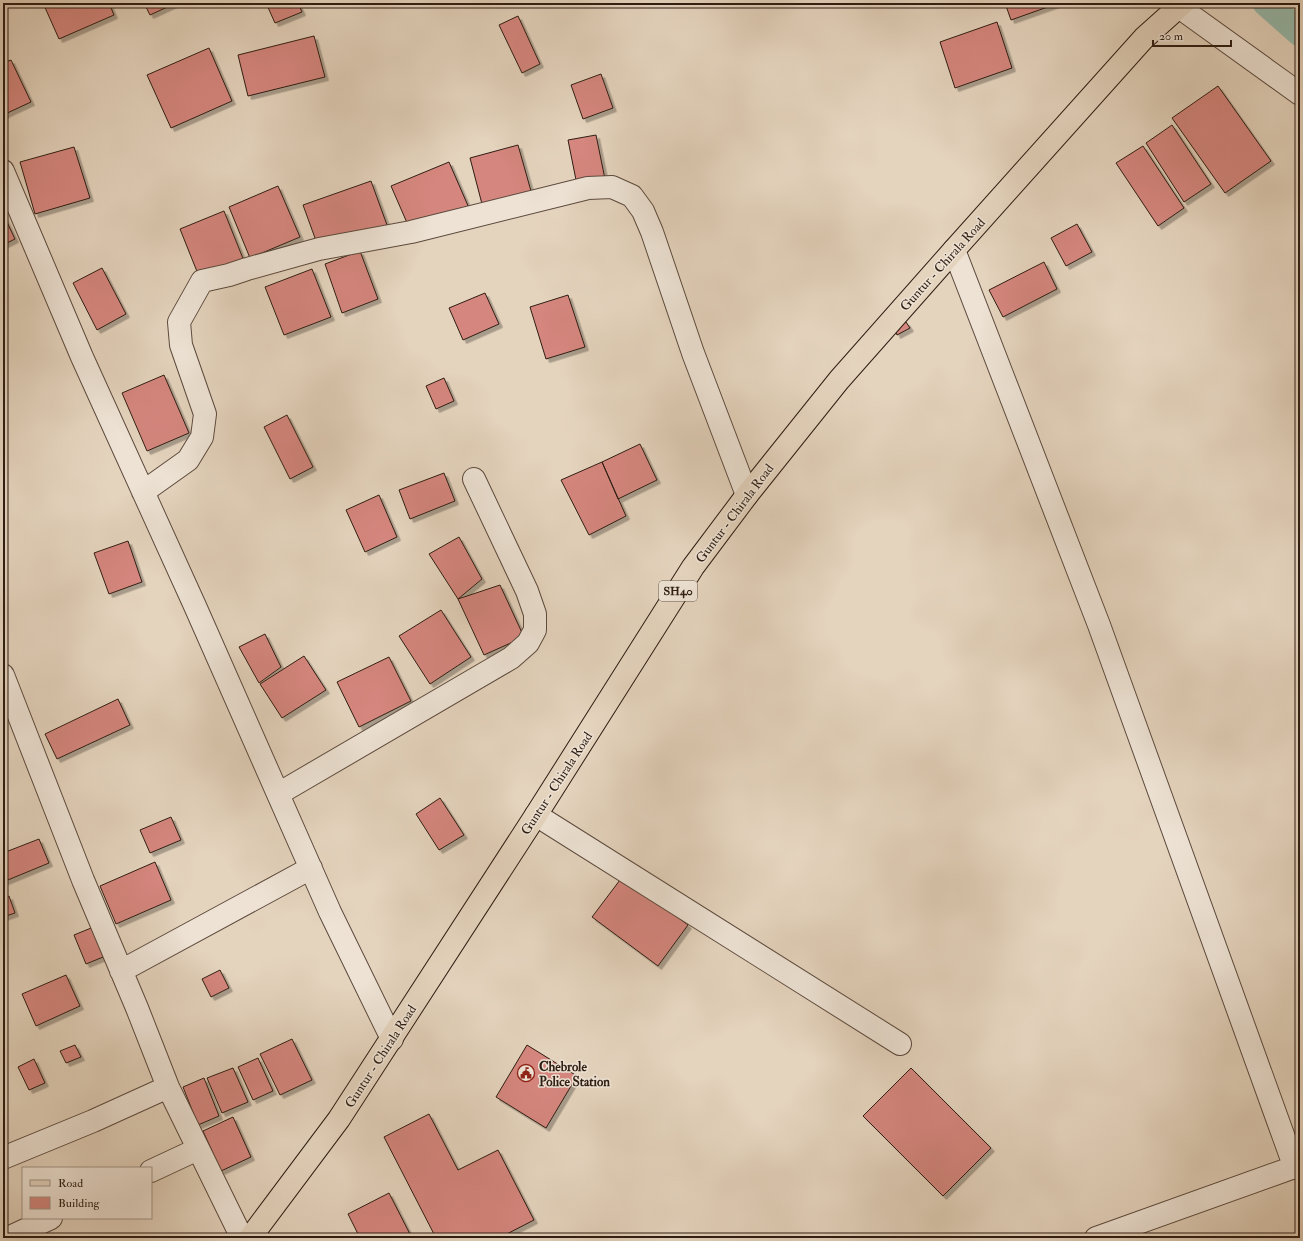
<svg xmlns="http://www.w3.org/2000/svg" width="1303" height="1241" font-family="'IM FELL Double Pica',serif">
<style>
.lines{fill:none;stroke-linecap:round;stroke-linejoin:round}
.canal{stroke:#97b9aa;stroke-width:27}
.building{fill:#d5867e;stroke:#2e1d12;filter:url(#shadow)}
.minor-casing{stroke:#5c4a3d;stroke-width:24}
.major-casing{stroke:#2e1d12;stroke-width:24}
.minor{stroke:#ede2d4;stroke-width:22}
.major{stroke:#e4d3bd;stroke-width:22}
.labels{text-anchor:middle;stroke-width:3;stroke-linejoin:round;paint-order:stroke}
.shield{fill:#ede2d4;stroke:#67584c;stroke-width:1}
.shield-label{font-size:12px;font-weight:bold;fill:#2e1d12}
.street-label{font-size:13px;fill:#2e1d12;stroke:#ede2d4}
.poi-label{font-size:13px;font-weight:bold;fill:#2e1d12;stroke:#ede2d4;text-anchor:start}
</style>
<defs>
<filter id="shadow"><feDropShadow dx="3.5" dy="3.5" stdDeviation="0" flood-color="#0004"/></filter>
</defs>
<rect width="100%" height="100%" fill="#e4d3bd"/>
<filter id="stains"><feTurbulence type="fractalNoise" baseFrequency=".005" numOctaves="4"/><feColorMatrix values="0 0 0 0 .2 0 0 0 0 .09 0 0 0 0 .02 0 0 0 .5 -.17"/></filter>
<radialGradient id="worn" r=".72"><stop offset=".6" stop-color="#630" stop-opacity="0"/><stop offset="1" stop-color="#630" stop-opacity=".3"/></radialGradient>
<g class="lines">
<path class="canal" d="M1266,3L1300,33"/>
</g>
<path class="building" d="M43,3H109L114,15L59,39Z
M144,3H176L150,15Z
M266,3H298L302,12L275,23Z
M1005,3H1059L1011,20Z
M518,16L540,64L522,73L499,25Z
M997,22L1012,68L955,88L940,42Z
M314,36L325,77L248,96L238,55Z
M209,48L232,101L171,128L147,75Z
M11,60L31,102L3,115V63Z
M601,74L613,108L583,119L571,85Z
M1218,86L1271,161L1225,193L1172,118Z
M1172,125L1211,184L1184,202L1146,143Z
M596,135L605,179L577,185L568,140Z
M518,145L531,191L482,204L470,158Z
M1143,146L1184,208L1158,226L1116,163Z
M74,147L90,198L35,214L20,162Z
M449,162L469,208L411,232L391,186Z
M371,181L387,225L319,249L303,205Z
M278,186L300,237L250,258L229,207Z
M224,211L244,261L200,279L180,229Z
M3,214L15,239L3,245Z
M1077,224L1092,252L1066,266L1051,238Z
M360,251L378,299L342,313L325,264Z
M1044,262L1057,289L1003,317L989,290Z
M102,268L126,314L97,330L73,283Z
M312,269L331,317L284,335L265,287Z
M485,293L499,324L463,340L449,308Z
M568,295L585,347L546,359L530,307Z
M906,322L910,328L897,335L894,328Z
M164,375L189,433L147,451L122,393Z
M444,378L454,401L436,409L426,386Z
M287,415L313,467L290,479L264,427Z
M640,444L657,480L618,499L602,462Z
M602,462L626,516L589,535L561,480Z
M444,473L455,501L410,519L399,490Z
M379,495L397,537L365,552L346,510Z
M459,537L482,579L458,599L429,554Z
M128,541L142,582L109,594L94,553Z
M500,585L524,637L484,655L458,599Z
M441,610L471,657L430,684L399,636Z
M265,634L281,667L259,683L239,647Z
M304,656L326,690L282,718L260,684Z
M389,657L411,701L359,727L337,682Z
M118,699L130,725L57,759L45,734Z
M440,798L464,835L439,850L416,814Z
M171,817L181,840L150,853L140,830Z
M39,839L49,863L3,882V853Z
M155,862L171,900L116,924L100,886Z
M623,876L688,925L658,966L592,917Z
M9,896L15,913L3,917V899Z
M96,926L108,955L86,964L74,935Z
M220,970L229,988L211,997L202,979Z
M66,975L80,1006L36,1026L22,994Z
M292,1039L312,1080L280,1095L260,1054Z
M75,1045L81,1057L66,1063L60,1051Z
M527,1045L577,1076L546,1128L496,1097Z
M258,1058L273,1091L253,1100L238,1067Z
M34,1059L45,1083L29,1090L18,1067Z
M233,1068L248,1102L222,1113L207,1078Z
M911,1068L991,1148L943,1196L863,1116Z
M204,1078L219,1116L198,1125L183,1087Z
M429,1114L458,1170L498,1150L534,1220L499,1238H436L384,1137Z
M233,1117L251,1157L221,1171L203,1131Z
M389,1193L412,1238H360L348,1214Z"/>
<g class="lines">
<g class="minor-casing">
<path id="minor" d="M1179,7L1300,94
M3,171L82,357L195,606L330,912L392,1039
M954,250L1099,625L1295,1168
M143,492L188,460L202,437L205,414L181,345L179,322L202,281L229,275L247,269L319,249L411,232L588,188L612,187L632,196L643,211L652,232L693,353L747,495
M3,675L83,880L137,1008L168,1087L242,1238
M278,794L511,658L528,643L535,630V614L527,591L474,479
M536,815L900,1044
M121,971L311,868
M3,1158L93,1121L168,1087
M151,1171L198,1149
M8,1238L51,1218
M1096,1238L1300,1165"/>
</g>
<g class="major-casing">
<path id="major" d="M250,1238L339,1119L536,815L693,567L747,495L839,380L954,250L1144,38L1183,3"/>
</g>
<use href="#minor" class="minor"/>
<use href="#major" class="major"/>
</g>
<defs>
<g id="civic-ring" transform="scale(0.9)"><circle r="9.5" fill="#ede2d4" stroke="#8f2418" stroke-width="1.5"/><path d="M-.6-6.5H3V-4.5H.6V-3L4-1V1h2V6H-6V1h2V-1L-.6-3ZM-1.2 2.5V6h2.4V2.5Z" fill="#8f2418"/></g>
</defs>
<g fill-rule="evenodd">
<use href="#civic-ring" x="526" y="1073"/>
</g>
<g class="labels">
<rect class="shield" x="659" y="581" width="38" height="20" rx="3"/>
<g class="shield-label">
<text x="678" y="595">SH40</text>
</g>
<g class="street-label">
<text transform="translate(942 264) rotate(-48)" y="5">Guntur - Chirala Road</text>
<text transform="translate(734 513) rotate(-53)" y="5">Guntur - Chirala Road</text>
<text transform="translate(556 783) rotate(-57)" y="5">Guntur - Chirala Road</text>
<text transform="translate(380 1056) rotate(-57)" y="5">Guntur - Chirala Road</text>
</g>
<g class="poi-label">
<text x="539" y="1071">Chebrole<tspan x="539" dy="15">Police Station</tspan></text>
</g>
</g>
<rect width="1303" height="1241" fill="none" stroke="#e4d3bd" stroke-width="16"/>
<rect x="4" y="4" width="1295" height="1233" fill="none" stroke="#2e1d12" stroke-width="2"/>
<rect x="8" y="8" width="1287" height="1225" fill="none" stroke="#2e1d12"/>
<rect x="22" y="1167" width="130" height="52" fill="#ede2d4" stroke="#a19386"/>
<rect x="30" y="1180" width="20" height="6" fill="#e4d3bd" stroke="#a19386"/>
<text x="58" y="1187" font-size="12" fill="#2e1d12">Road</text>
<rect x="30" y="1197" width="20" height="12" fill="#d5867e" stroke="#a19386"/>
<text x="58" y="1207" font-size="12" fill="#2e1d12">Building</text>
<path d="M1153 40v6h78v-6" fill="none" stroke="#2e1d12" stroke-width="2"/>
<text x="1159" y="40" font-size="12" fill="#2e1d12" stroke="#ede2d4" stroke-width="3" paint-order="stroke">20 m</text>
<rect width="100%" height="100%" filter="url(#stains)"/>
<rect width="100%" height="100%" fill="url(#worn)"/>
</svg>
